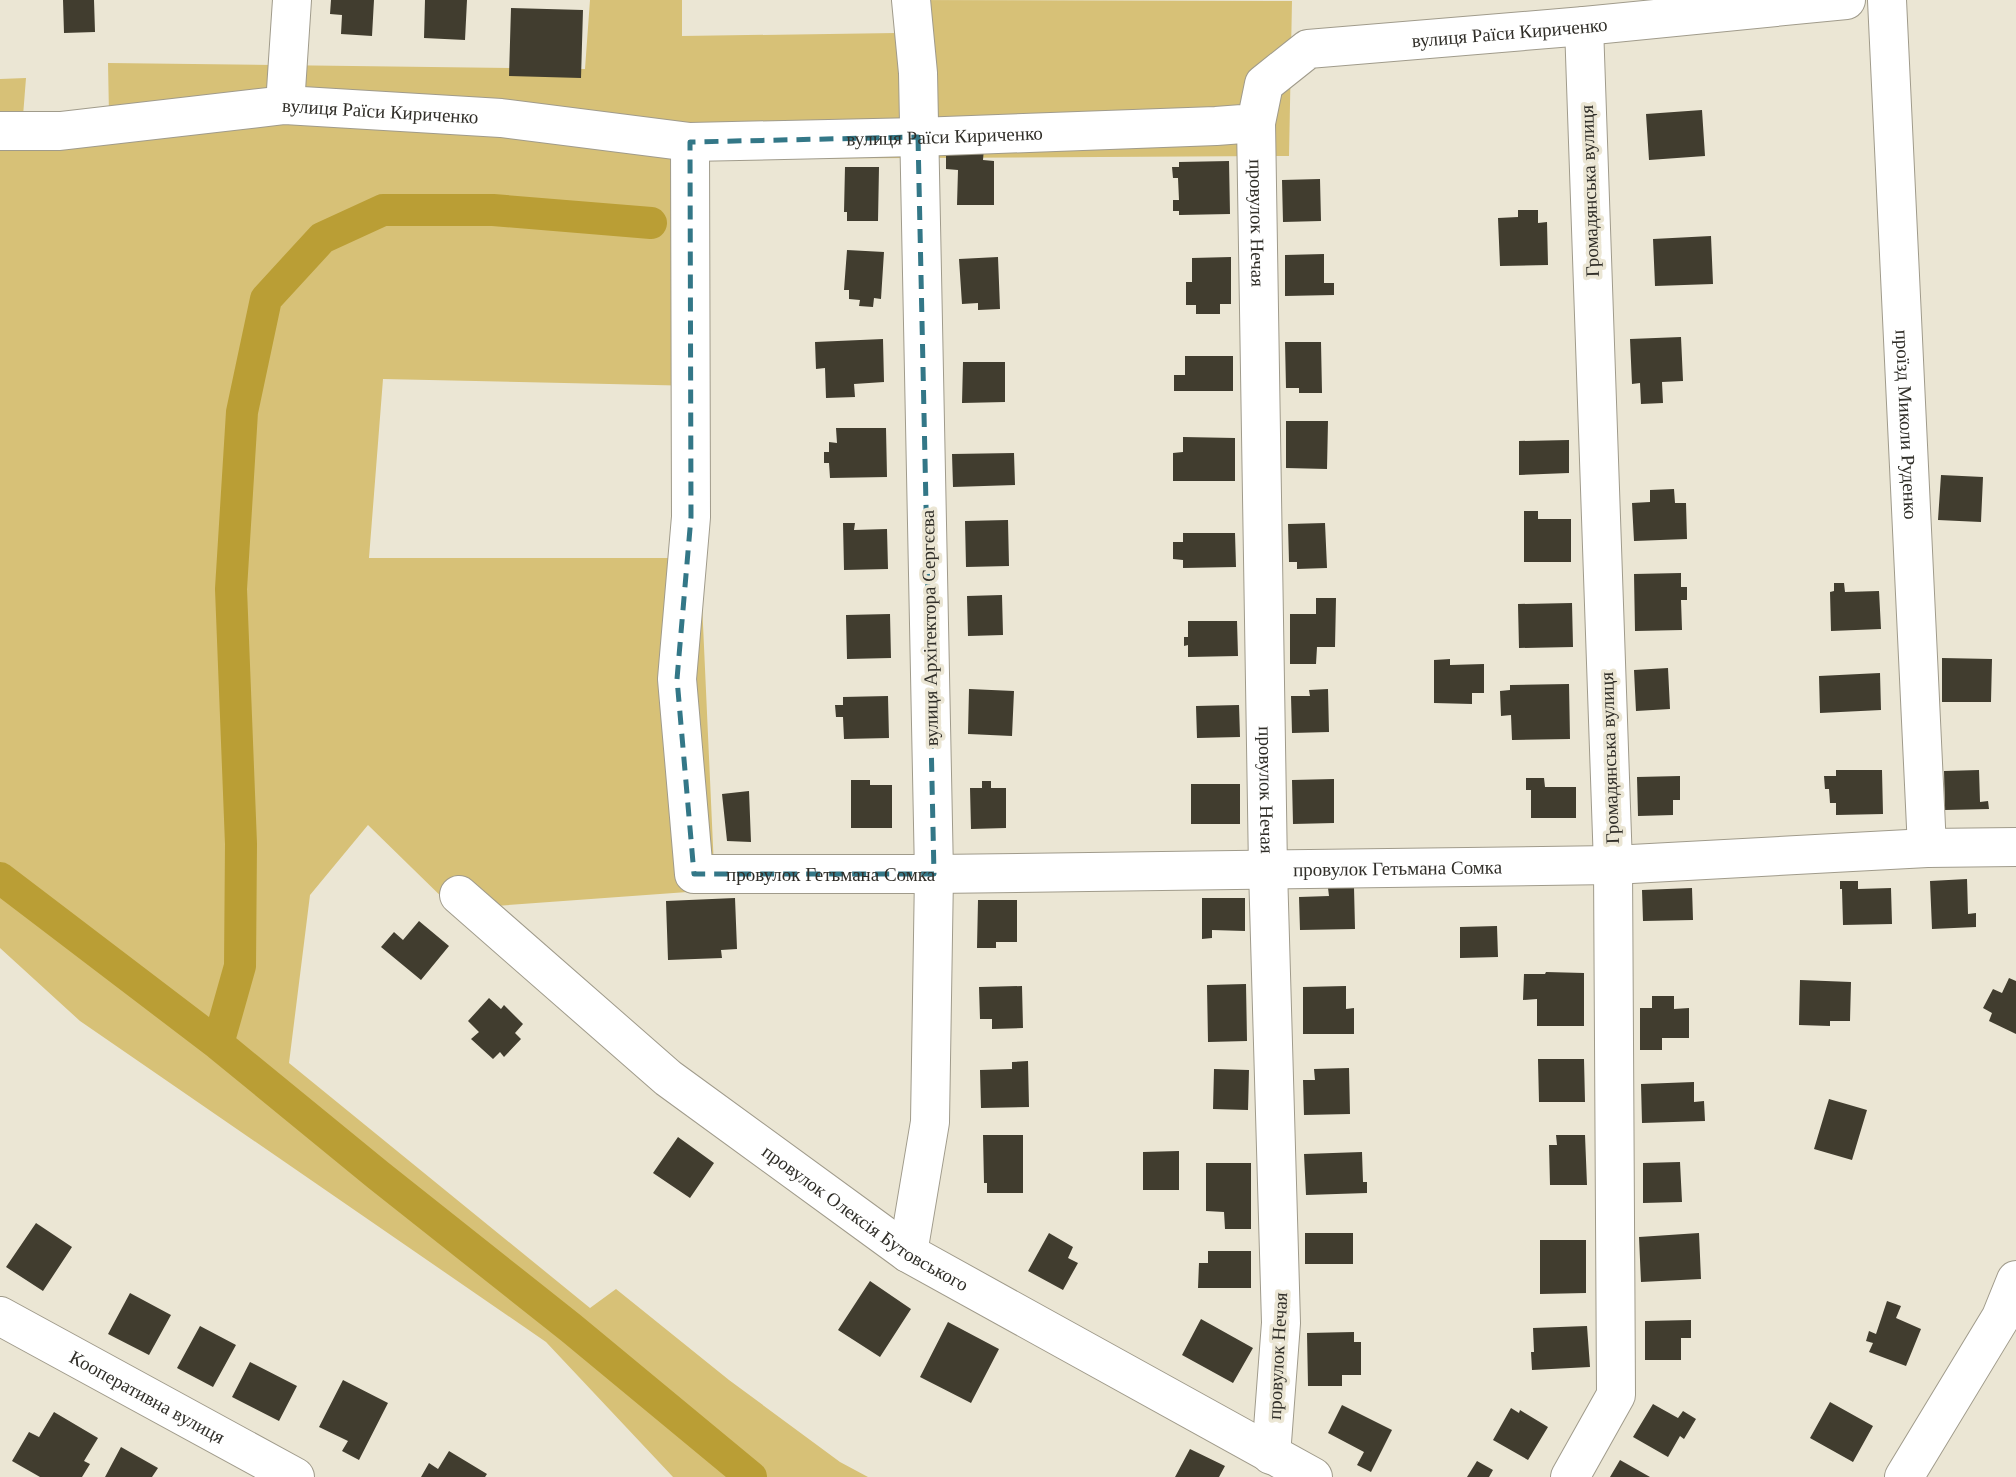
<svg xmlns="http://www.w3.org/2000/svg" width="2016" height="1477" font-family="'Times New Roman',serif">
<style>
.green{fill:#d7c177}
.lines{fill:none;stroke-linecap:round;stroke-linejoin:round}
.canal{stroke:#ba9e35;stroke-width:32}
.building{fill:#413d2f}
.minor-casing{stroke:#a09b8b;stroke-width:40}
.minor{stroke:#fff;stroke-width:38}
.marked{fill:none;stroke:#337787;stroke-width:5;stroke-dasharray:14 9;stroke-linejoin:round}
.labels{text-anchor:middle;stroke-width:7;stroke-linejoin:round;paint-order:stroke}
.street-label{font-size:19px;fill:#302e28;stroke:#ebe6d4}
</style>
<rect width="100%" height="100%" fill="#ebe6d4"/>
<path class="green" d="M590,0H682V36L896,33L901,0L1292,1L1289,156L706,159L699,386L383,379L369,558H700L715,890L454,909L368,825L310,895L289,1063L590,1308L616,1289L729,1380L840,1462L868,1477H673L546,1342L80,1021L0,948V79L26,78L23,116L109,115L108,63L585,69Z"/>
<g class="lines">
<path class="canal" d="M0,878L218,1044L378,1175L571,1328L751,1477
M218,1044L240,966L241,844L231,589L242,412L266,299L322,238L383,210H493L651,223"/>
</g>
<path class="building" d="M63,0H94L95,32L64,33Z
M331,0H374L372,36L341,34L342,15L330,14Z
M425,0H467L465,40L424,38Z
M511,8L583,10L581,78L509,76Z
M1702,110L1705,156L1649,160L1646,114Z
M946,147L984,148L983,160L994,161V205H957L958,170L946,169Z
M1229,161L1230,214L1179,215V211H1173V200H1179L1178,178H1173L1172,167H1179V162Z
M845,167H879L878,221H847V212H844Z
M1320,179L1321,221L1283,222L1282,180Z
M1518,210H1538V223L1547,222L1548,265L1500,266L1498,218L1518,217Z
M1711,236L1713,284L1655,286L1653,239Z
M847,250L884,252L881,299L874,298L873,307L859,306L860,300L849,299V290H844Z
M1324,254V283H1334V295L1285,296V255Z
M998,257L1000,309L978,310V303L962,304L959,259Z
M1231,257V304H1220V314H1196V305H1186V282H1192V258Z
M1681,337L1683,381L1662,382L1663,403L1641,404L1640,383L1632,384L1630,339Z
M883,339L884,382L854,384L855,397L826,398L825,368L816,369L815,342Z
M1285,342H1321L1322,393H1299V388H1286Z
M1185,356H1233V391H1174V375H1185Z
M963,362H1005V402L962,403Z
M1286,421H1328L1327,469L1286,468Z
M836,428H886L887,477L830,478L829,463H824V452H829V442L837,443Z
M1183,437L1235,438V481H1173V453L1183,452Z
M1569,440V473L1519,475V441Z
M1014,453L1015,485L953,487L952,454Z
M1941,475L1983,477L1981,522L1938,520Z
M1674,489L1675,503H1686L1687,539L1634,541L1632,503L1650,502V490Z
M1524,511H1538V519H1571V562H1524Z
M1008,520L1009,566L966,567L965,521Z
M843,523H855L854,530L887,529L888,569L844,570Z
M1325,523L1327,568L1297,569V562H1289L1288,524Z
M1183,533H1235L1236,567L1183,568V560L1173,559V542H1183Z
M1681,573V587H1687V600H1681L1682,630L1635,631L1634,574Z
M1834,583H1844L1845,592L1879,591L1881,629L1831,631L1830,592L1834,591Z
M1002,595L1003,635L968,636L967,596Z
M1316,598H1336L1335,647H1317L1316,664H1290V614H1316Z
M1572,603L1573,647L1519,648L1518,604Z
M890,614L891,658L847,659L846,615Z
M1188,621H1237L1238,656L1188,657V645L1184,646V637H1188Z
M1942,658L1992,659L1991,702H1942Z
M1450,659V665L1484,664V693H1472V704L1434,703V660Z
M1668,668L1670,709L1636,711L1634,670Z
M1880,673L1881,710L1820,713L1819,676Z
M1569,684L1570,739L1512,740L1511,715L1501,716L1500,691L1510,690V685Z
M969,689L1014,691L1012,736L968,734Z
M1328,689L1329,732L1292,733L1291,696H1310L1309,690Z
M888,696L889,738L844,739L843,717H836L835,705H843V697Z
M1239,705L1240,737L1197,738L1196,706Z
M1836,770H1882L1883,814L1836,815V803H1830L1829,789H1825L1824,776H1836Z
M1979,770L1980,802L1988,801L1989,809L1945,810L1944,771Z
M1680,776V800H1673V815L1638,816L1637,777Z
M1526,778H1544L1545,787H1576V818H1531V790H1526Z
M1334,779V823L1293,824L1292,780Z
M851,780H870V785H892V828H851Z
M982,781H991V788H1006V828L971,829L970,788H982Z
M1191,784H1240V824H1191Z
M749,791L751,842L727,841L722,794Z
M1967,879L1968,914L1976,913V927L1932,929L1930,881Z
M1840,881H1858V889L1891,888L1892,924L1843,925L1842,889H1840Z
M1354,887L1355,929L1300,930L1299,897L1329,896L1328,888Z
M1692,888L1693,920L1643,921L1642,890Z
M735,898L737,949L721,950L722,958L668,960L666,901Z
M1202,898H1245V931L1212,930V938L1202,939Z
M978,900H1017V942H996V948H977Z
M419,921L449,946L421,980L381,947L394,932L403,940Z
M1497,926L1498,957L1460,958V927Z
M1546,972L1584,973V1026H1537V999L1523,1000L1524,974H1545Z
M2009,978L2016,981V1034L1989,1021L1992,1013L1983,1008L1993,989L2002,993Z
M1800,980L1851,982L1850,1021H1830V1026L1799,1025Z
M1246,984L1247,1041L1208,1042L1207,985Z
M1022,986L1023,1028L992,1029V1019H980L979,987Z
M1346,986V1009L1354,1008V1034H1303V987Z
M1652,996H1674V1009L1689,1008V1038H1662V1050H1640V1008H1652Z
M489,998L501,1009L504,1005L523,1024L515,1033L521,1039L504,1057L500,1052L493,1059L471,1039L479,1032L468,1021Z
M1538,1059H1584L1585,1102H1539Z
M1028,1061L1029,1107L981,1108L980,1070L1012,1069V1062Z
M1349,1068L1350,1114L1304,1115L1303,1080H1315L1314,1069Z
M1214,1069L1249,1070L1248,1110L1213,1109Z
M1694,1082V1102L1704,1101L1705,1121L1642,1123L1641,1084Z
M1829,1099L1867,1110L1852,1160L1814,1149Z
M983,1135H1023V1193H987V1183H984Z
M1556,1135H1585L1587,1185H1550L1549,1145H1557Z
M678,1137L714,1163L690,1198L653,1173Z
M1179,1151V1190H1143V1152Z
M1362,1152L1363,1182H1367V1193L1306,1195L1304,1154Z
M1680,1162L1682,1202L1643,1203V1163Z
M1206,1163H1251V1229H1225L1224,1212L1206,1211Z
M36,1223L72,1247L43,1291L6,1267Z
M1049,1233L1073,1247L1068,1258L1078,1263L1063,1290L1028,1271Z
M1305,1233H1353V1264H1305Z
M1699,1233L1701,1279L1641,1282L1639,1237Z
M1540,1240H1586V1293L1540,1294Z
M1208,1251H1251V1288H1198L1199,1263H1208Z
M870,1281L911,1309L880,1357L838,1330Z
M130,1293L171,1315L149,1355L108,1334Z
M1887,1301L1901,1306L1896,1318L1921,1329L1906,1366L1869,1352L1873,1343L1866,1341L1869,1331L1876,1334Z
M1201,1319L1253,1348L1233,1383L1182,1355Z
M1691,1320V1338H1681V1360H1645V1321Z
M948,1322L999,1349L971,1403L920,1377Z
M200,1326L236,1345L213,1387L177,1368Z
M1587,1326L1590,1367L1532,1370L1531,1352H1534L1533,1328Z
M1354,1332V1342H1361V1375H1342V1386H1308L1307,1333Z
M250,1362L297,1386L279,1421L232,1397Z
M343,1380L388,1403L359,1460L342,1451L348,1441L319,1427Z
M1830,1402L1873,1426L1853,1462L1810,1438Z
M1653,1404L1678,1418L1683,1411L1696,1419L1684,1439L1680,1436L1668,1457L1633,1437Z
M1342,1405L1392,1430L1371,1472L1357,1465L1364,1452L1328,1433Z
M1511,1408L1519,1413L1520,1410L1548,1427L1528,1460L1493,1440Z
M54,1412L98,1438L84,1461L90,1464L82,1477H40L12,1461L29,1432L39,1437Z
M121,1447L158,1468L152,1477H105Z
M1190,1449L1225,1466L1219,1477H1175Z
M449,1451L487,1474L485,1477H421L429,1463L438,1469Z
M1620,1460L1650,1477H1610Z
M1477,1461L1493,1470L1489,1477H1467Z"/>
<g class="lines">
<g class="minor-casing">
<g id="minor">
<path id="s1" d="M1887,0L1927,848"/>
<path d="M285,105L292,0"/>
<path id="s2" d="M1256,123L1268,869L1281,1323L1271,1455"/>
<path id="s3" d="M0,131H60L285,105L501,118L690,142L918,137L1216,126L1256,123L1264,84L1308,49L1584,26L1846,0"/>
<path id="s4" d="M690,142L691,517L677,679L694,874H934L1613,865L1927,848L2016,847"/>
<path id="s5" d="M459,895L668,1078L908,1253L1313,1477"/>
<path d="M908,1253L930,1122L934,874L918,73L911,0"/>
<path id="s6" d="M0,1316L295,1477"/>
<path d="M1570,1477L1616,1395L1613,865L1584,26"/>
<path d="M1904,1477L2001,1317L2016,1280"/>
</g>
</g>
<use href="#minor" class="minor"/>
</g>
<path class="marked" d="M918,137L934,874H694L677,679L691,517L690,142Z"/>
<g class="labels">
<g class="street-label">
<text dy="7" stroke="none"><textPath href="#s3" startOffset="1558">вулиця Раїси Кириченко</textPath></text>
<text dy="7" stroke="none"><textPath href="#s3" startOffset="382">вулиця Раїси Кириченко</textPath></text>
<text dy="7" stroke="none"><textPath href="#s3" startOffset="948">вулиця Раїси Кириченко</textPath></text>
<text transform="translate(1589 191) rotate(-92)" y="7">Громадянська вулиця</text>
<text dy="7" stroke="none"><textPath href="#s2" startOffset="100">провулок Нечая</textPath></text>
<text dy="7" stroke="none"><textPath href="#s1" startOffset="425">проїзд Миколи Руденко</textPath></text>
<text transform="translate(929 628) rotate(-91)" y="7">вулиця Архітектора Сергєєва</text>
<text transform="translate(1609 758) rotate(-92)" y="7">Громадянська вулиця</text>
<text dy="7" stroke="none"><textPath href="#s2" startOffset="667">провулок Нечая</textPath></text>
<text dy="7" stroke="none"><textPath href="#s4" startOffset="1437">провулок Гетьмана Сомка</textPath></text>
<text dy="7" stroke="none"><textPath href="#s4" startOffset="870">провулок Гетьмана Сомка</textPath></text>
<text dy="7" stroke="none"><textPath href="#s5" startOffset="520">провулок Олексія Бутовського</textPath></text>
<text transform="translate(1277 1356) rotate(-87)" y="7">провулок Нечая</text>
<text dy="7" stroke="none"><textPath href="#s6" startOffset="168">Кооперативна вулиця</textPath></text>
</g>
</g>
</svg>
